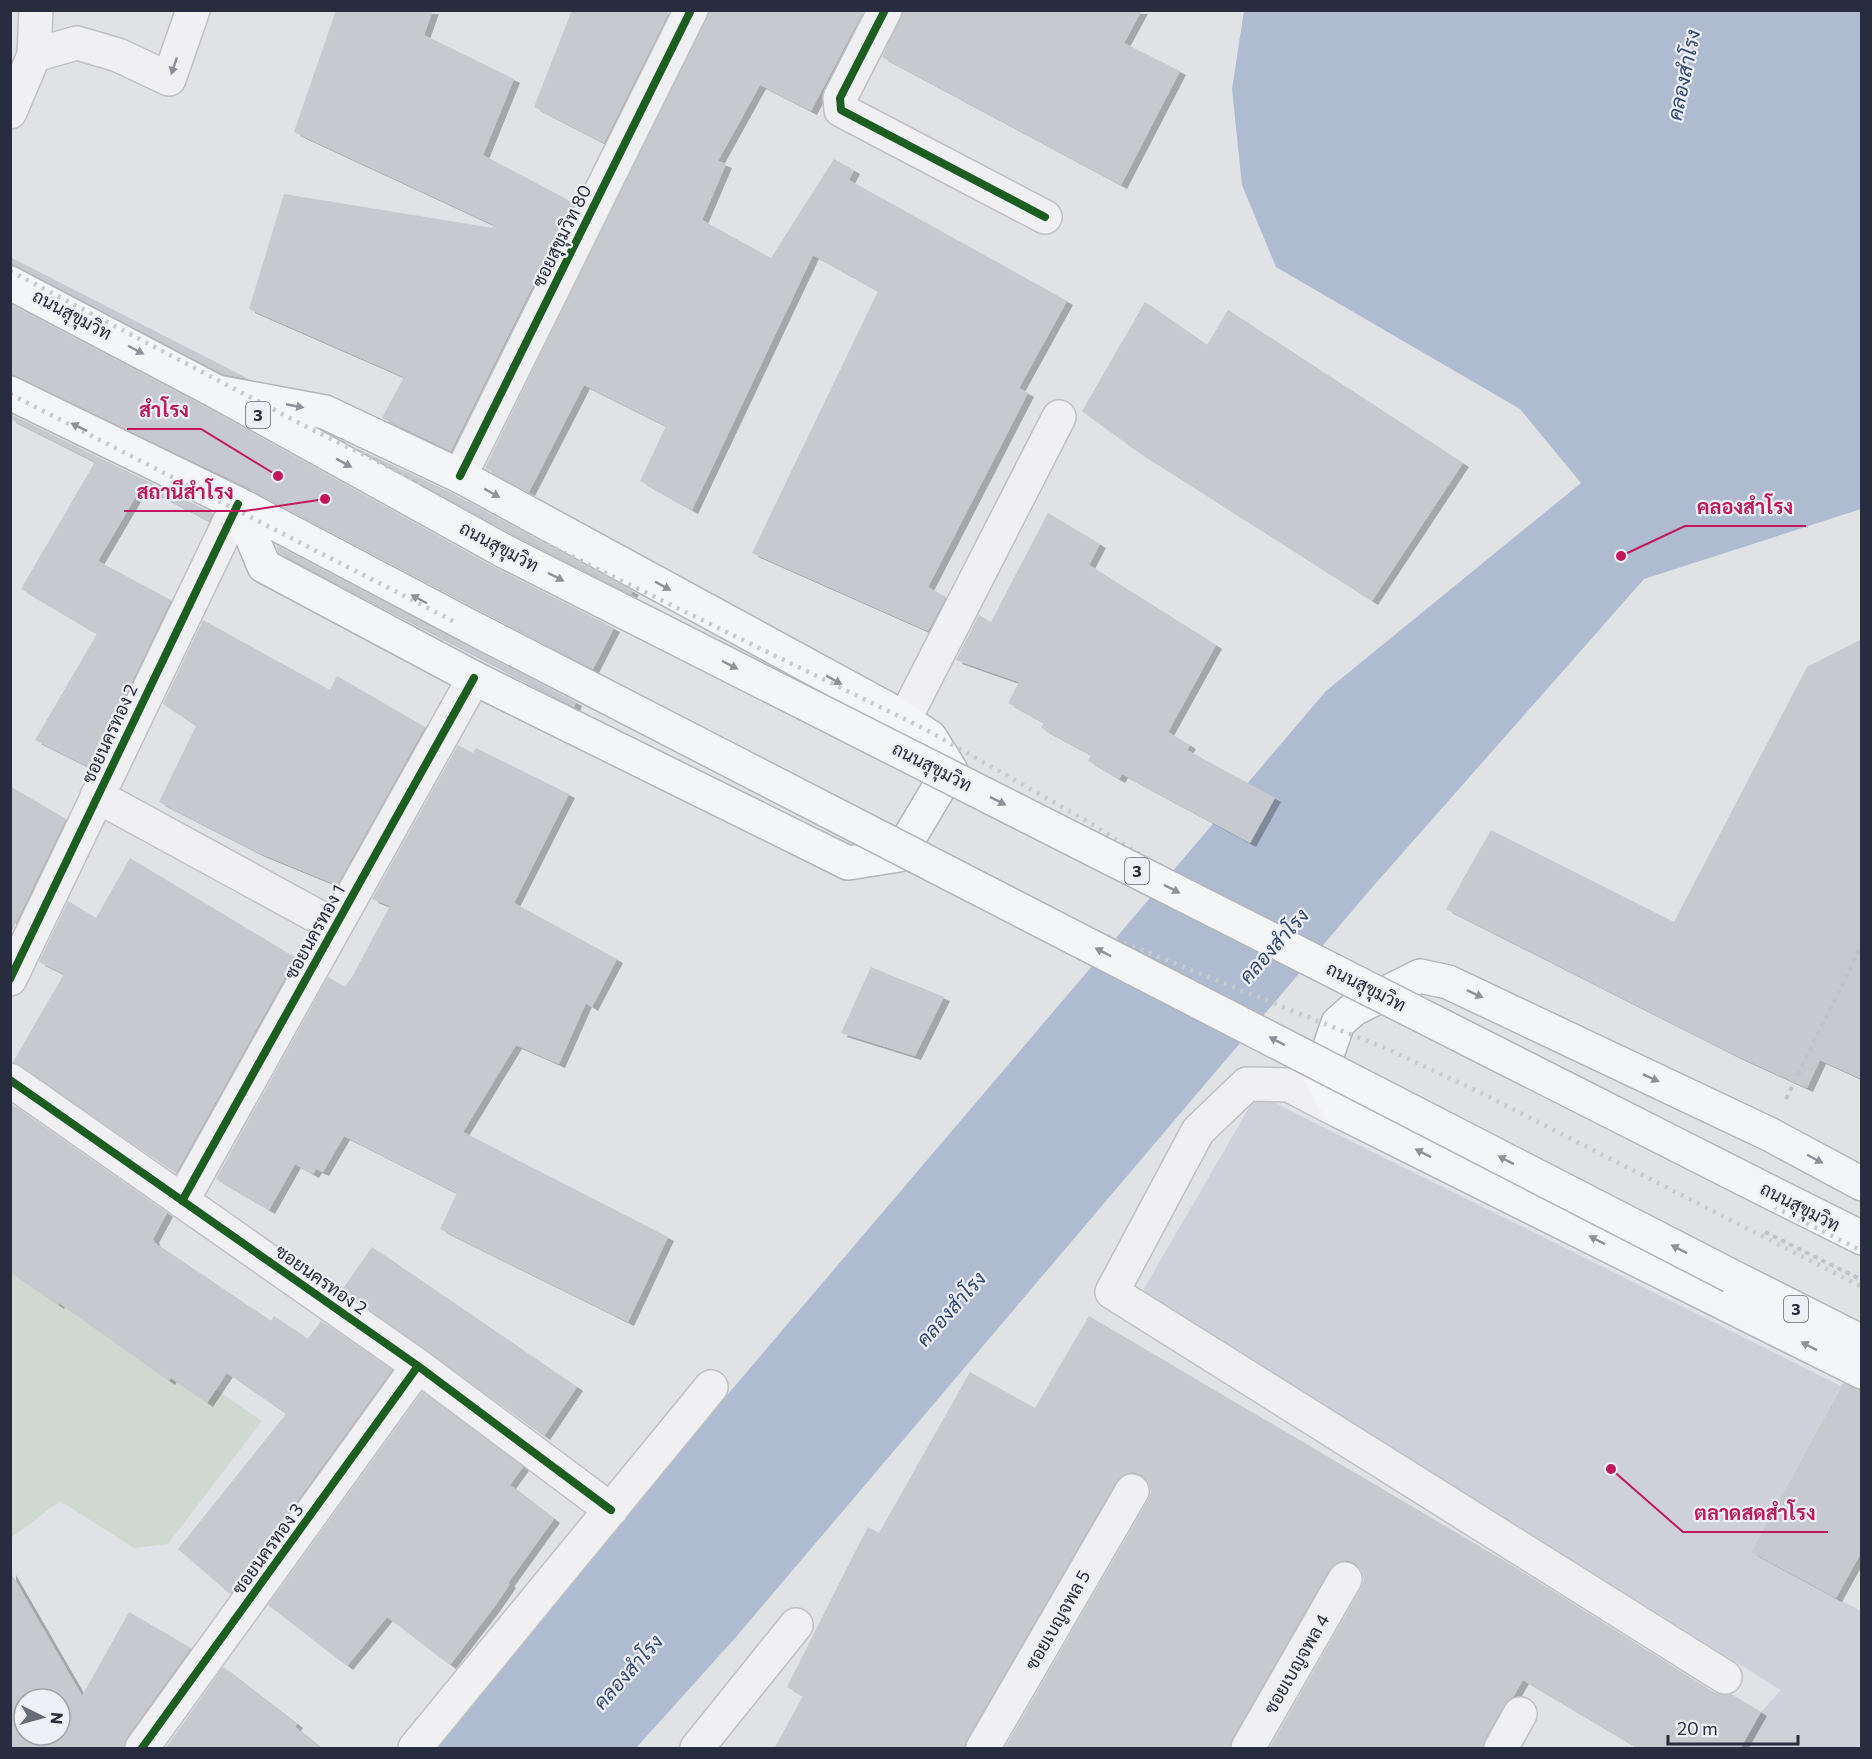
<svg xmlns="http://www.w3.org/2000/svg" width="1872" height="1759" font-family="Commissioner,Sarabun,sans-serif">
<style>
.built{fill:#ced1d9}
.green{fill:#d0d9d1}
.water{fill:#aebbd1}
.building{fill:#c6c9cd;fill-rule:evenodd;filter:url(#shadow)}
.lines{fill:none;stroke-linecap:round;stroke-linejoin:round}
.minor-casing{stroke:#bec0c4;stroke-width:36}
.highway-casing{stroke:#b3b5bb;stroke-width:36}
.path{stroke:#c2c3c9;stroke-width:4;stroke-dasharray:4.5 4.5;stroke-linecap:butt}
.minor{stroke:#f0f0f2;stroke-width:33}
.highway{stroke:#f4f5f6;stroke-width:33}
.rail{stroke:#c9cace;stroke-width:4.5;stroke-dasharray:3 6;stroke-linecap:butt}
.highway-bridge-casing{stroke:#b3b5bb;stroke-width:36;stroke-linecap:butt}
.path-bridge{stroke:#c2c3c9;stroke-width:4;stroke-dasharray:4.5 4.5;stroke-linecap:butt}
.highway-bridge{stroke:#f4f5f6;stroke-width:33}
.cycleway-casing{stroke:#eef0f5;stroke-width:11}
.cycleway{stroke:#1b5e20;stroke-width:8}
.oneway{fill:#8c8e98}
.oneway2{fill:#8e919a}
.labels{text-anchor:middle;stroke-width:4.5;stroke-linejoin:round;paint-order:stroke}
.shield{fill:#eef0f5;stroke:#636876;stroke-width:1.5}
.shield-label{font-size:16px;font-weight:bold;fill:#272d3f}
.street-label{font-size:18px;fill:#272d3f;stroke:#eef0f5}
.water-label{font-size:20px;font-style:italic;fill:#314773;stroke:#eef0f5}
.leader{fill:none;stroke:#c2185b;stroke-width:2}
.callout-dot{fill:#c2185b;stroke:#eef0f5;stroke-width:2}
.callout-label{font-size:20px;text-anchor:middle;font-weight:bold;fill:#c2185b;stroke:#eef0f5;stroke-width:4.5;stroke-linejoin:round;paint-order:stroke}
</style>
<defs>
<filter id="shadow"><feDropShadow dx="6" dy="4" stdDeviation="0" flood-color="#0004"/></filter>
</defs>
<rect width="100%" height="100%" fill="#e0e2e6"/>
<path class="built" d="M1257,1094L1841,1386L1751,1552L1861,1611V1748H1740L1761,1712L1781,1690L1142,1292Z"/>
<path class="green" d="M10,1248L262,1421L168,1544L134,1548L60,1501L11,1538Z"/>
<path class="water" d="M1244,11H1861V509L1644,579L1369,891L736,1637L636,1748H427L1326,691L1581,483L1520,409L1276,267L1242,185L1232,89Z"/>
<path class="building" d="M336,10H433L424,35L514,79L483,155L574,203L451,451L382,418L404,377L249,309L284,194L493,228L494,225L294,132Z
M572,10H670L604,143L534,107Z
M709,10H864L811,111L760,85L718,161L726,164L702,220L771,258L834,159L854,170L849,180L1067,301L1019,388L1028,393L928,587L946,597L928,631L752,553L878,291L813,255L692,510L640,481L666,426L584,385L529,492L485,468Z
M903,10H1142L1124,43L1180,71L1121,185L882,57Z
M10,257L247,378L249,379L223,374L10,264Z
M1145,302L1207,345L1228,310L1463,463L1372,601L1135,450L1082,411Z
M10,304L208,408L496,568L614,628L593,669L247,487L10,375Z
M10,414L213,513L209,521L142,486L98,561L171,600L91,768L35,740L97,634L21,589L95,462L10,419Z
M354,447L452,493L633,591L631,594L513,534Z
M1048,513L1100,544L1089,565L1216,645L1168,732L1190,745L1187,750L1275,798L1250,843L1122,774L1119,779L1088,761L1091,755L1041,728L1044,723L1008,703L1019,682L956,660L979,615L991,622Z
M276,545L576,702L574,707L279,553Z
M203,620L330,690L337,676L425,727L337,885L259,853L159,802L196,726L163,704Z
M1862,639V1079L1820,1060L1807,1088L1735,1055L1446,909L1491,830L1674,922L1807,667Z
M458,745L473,753L476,748L569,794L514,903L617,959L592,1007L586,1003L559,1064L516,1045L463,1132L668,1237L628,1322L440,1229L457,1193L344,1136L323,1172L316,1169L313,1174L295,1164L269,1210L216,1179L328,977L345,987L352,977L390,906L372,899Z
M10,786L66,819L10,935Z
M130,858L296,958L176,1173L13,1062L64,974L39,962L68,901L96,918Z
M871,967L944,997L915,1056L841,1033Z
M10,1103L167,1213L153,1239L155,1243L271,1321L274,1316L308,1339L321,1321L392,1370L230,1594L178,1549L286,1414L227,1373L207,1403L171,1378L169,1381L59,1303L58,1305L10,1272Z
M372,1247L577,1387L544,1436L342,1290Z
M1089,1316L1513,1566L1715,1693L1731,1694L1761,1712L1740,1749H1639L1523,1680L1513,1697L1504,1705L1485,1739L1482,1749H1269L1361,1588L1364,1580L1361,1570L1355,1563L1346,1560L1336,1563L1329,1570L1232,1739L1229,1749H1004L1148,1500L1151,1492L1148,1482L1142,1475L1133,1472L1123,1475L1116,1482L967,1739L964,1749H774L803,1696L787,1687L853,1556L868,1527L879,1533L970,1372L1035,1408Z
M1843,1383L1862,1390V1551L1836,1598L1751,1552Z
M422,1392L523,1467L510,1485L554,1519L508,1583L510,1584L495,1606L450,1665L387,1617L347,1666L268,1605Z
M10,1571L82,1696L129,1612L191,1648L127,1737L124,1749H10ZM24,1699H60V1735H24Z
M223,1667L297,1724L295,1727L322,1749H165Z"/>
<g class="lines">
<g class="minor-casing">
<path id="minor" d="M885,10L840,98L841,110L1045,217
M34,55L77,43L118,55L169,79L193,10
M10,112L34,55L36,10
M460,476L691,10
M904,720L1059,417
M97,796L335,926
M10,979L238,504
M10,1080L418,1366L611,1510
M1341,1112L1289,1085L1247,1084L1198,1131L1112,1292L1725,1677
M182,1201L474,678
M142,1748L418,1366
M415,1748L711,1387
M697,1748L796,1625
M983,1748L1132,1491
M1248,1748L1345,1579
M1501,1748L1520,1714"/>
</g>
<g class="highway-casing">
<path id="highway" d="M10,283L217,392L504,551
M217,392L325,412L460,476L886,708L930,737L950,769L899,855L848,863L474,678L264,566L238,504
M10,393L238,504L471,627
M1862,1184L1769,1134L1448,982L1420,976L1354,1009L1338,1023L1320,1075L1341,1112L1862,1372
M1770,1192L1862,1238
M1731,1276L1862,1342"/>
</g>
<path class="path" d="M1786,1099L1862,944"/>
<use href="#minor" class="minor"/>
<use href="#highway" class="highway"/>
<path class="rail" d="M10,271L307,427L923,728L1085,820L1194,888L1375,995L1705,1172L1862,1251
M10,394L834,816L1075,923L1392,1051L1481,1093L1862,1287"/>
<g class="highway-bridge-casing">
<path id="highway-bridge" d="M504,551L1770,1192
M471,627L1731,1276"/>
</g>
<path class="path-bridge" d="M1765,1232L1862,1280"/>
<use href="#highway-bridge" class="highway-bridge"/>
<g class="cycleway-casing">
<path id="cycleway" d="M885,10L840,98L841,110L1045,217
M460,476L691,10
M10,979L238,504
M10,1080L418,1366L611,1510
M182,1201L474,678
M142,1748L418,1366"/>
</g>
<use href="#cycleway" class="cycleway"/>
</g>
<defs><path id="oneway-solid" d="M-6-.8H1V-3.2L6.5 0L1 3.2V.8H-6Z" transform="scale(1.5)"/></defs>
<use class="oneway" href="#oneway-solid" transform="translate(174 66) rotate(109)"/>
<g class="oneway2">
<use href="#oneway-solid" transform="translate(136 350) rotate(28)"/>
<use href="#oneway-solid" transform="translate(295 406) rotate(11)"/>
<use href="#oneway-solid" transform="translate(79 427) rotate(-154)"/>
<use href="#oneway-solid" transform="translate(344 463) rotate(29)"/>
<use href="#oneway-solid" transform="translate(492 493) rotate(29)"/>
<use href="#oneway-solid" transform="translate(556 577) rotate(27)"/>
<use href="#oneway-solid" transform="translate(663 586) rotate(29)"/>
<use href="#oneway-solid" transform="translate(419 599) rotate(-152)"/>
<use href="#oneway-solid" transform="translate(730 665) rotate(27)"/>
<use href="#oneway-solid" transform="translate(834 680) rotate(29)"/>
<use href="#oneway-solid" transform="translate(998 801) rotate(27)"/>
<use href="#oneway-solid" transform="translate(1172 889) rotate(27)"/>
<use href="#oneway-solid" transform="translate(1103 952) rotate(-153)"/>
<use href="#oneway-solid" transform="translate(1475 994) rotate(25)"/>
<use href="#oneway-solid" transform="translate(1277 1041) rotate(-153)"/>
<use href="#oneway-solid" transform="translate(1651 1078) rotate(25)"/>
<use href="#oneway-solid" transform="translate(1423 1153) rotate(-153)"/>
<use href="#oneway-solid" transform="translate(1815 1159) rotate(28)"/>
<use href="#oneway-solid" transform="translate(1506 1160) rotate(-153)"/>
<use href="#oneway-solid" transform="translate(1597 1240) rotate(-153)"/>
<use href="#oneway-solid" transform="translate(1679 1249) rotate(-153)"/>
<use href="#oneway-solid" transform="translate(1809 1346) rotate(-153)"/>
</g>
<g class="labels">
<g class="shield">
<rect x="246" y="402" width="24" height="26" rx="4.5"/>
<rect x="1125" y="858" width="24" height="26" rx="4.5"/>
<rect x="1784" y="1296" width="24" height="26" rx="4.5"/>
</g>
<g class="shield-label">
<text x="258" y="421">3</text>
<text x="1137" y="877">3</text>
<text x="1796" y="1315">3</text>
</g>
<g class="street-label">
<text transform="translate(562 236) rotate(-64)" y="6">ซอยสุขุมวิท 80</text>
<text transform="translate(72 315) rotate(28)" y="6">ถนนสุขุมวิท</text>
<text transform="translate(499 547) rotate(28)" y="6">ถนนสุขุมวิท</text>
<text transform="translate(110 734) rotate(-65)" y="6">ซอยนครทอง 2</text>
<text transform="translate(932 767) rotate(27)" y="6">ถนนสุขุมวิท</text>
<text transform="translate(315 932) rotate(-61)" y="6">ซอยนครทอง 1</text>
<text transform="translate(1366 987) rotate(27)" y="6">ถนนสุขุมวิท</text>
<text transform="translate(1800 1207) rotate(27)" y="6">ถนนสุขุมวิท</text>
<text transform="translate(321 1280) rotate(35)" y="6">ซอยนครทอง 2</text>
<text transform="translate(268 1549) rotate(-54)" y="6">ซอยนครทอง 3</text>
<text transform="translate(1058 1620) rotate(-60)" y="6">ซอยเบญจพล 5</text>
<text transform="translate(1297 1664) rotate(-60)" y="6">ซอยเบญจพล 4</text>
</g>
<g class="water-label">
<text transform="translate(1684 75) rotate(-78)" y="7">คลองสำโรง</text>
<text transform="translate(1274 946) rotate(-48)" y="7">คลองสำโรง</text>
<text transform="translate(951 1309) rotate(-48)" y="7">คลองสำโรง</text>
<text transform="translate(628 1672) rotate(-48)" y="7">คลองสำโรง</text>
</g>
</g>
<path class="leader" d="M278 476L201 429H127M325 499L245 511H124M1621 556L1685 526H1806M1611 1469L1683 1532H1828"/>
<g class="callout-dot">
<circle cx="278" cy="476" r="6"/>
<circle cx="325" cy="499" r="6"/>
<circle cx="1621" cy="556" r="6"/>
<circle cx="1611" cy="1469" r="6"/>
</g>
<g class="callout-label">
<text x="164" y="417">สำโรง</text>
<text x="185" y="499">สถานีสำโรง</text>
<text x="1745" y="514">คลองสำโรง</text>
<text x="1755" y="1520">ตลาดสดสำโรง</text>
</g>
<rect width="1872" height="1759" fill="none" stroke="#272d3f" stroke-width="24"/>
<g transform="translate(42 1717) rotate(95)"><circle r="28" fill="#eef0f5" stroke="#9ea2ac" stroke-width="1.5"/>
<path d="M0-4.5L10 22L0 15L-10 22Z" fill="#686c79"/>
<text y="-9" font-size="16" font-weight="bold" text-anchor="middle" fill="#272d3f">N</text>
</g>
<path d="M1668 1735v9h130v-9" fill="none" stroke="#272d3f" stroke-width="3"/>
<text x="1677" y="1735" font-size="18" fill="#272d3f" stroke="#eef0f5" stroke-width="4.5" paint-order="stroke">20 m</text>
</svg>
